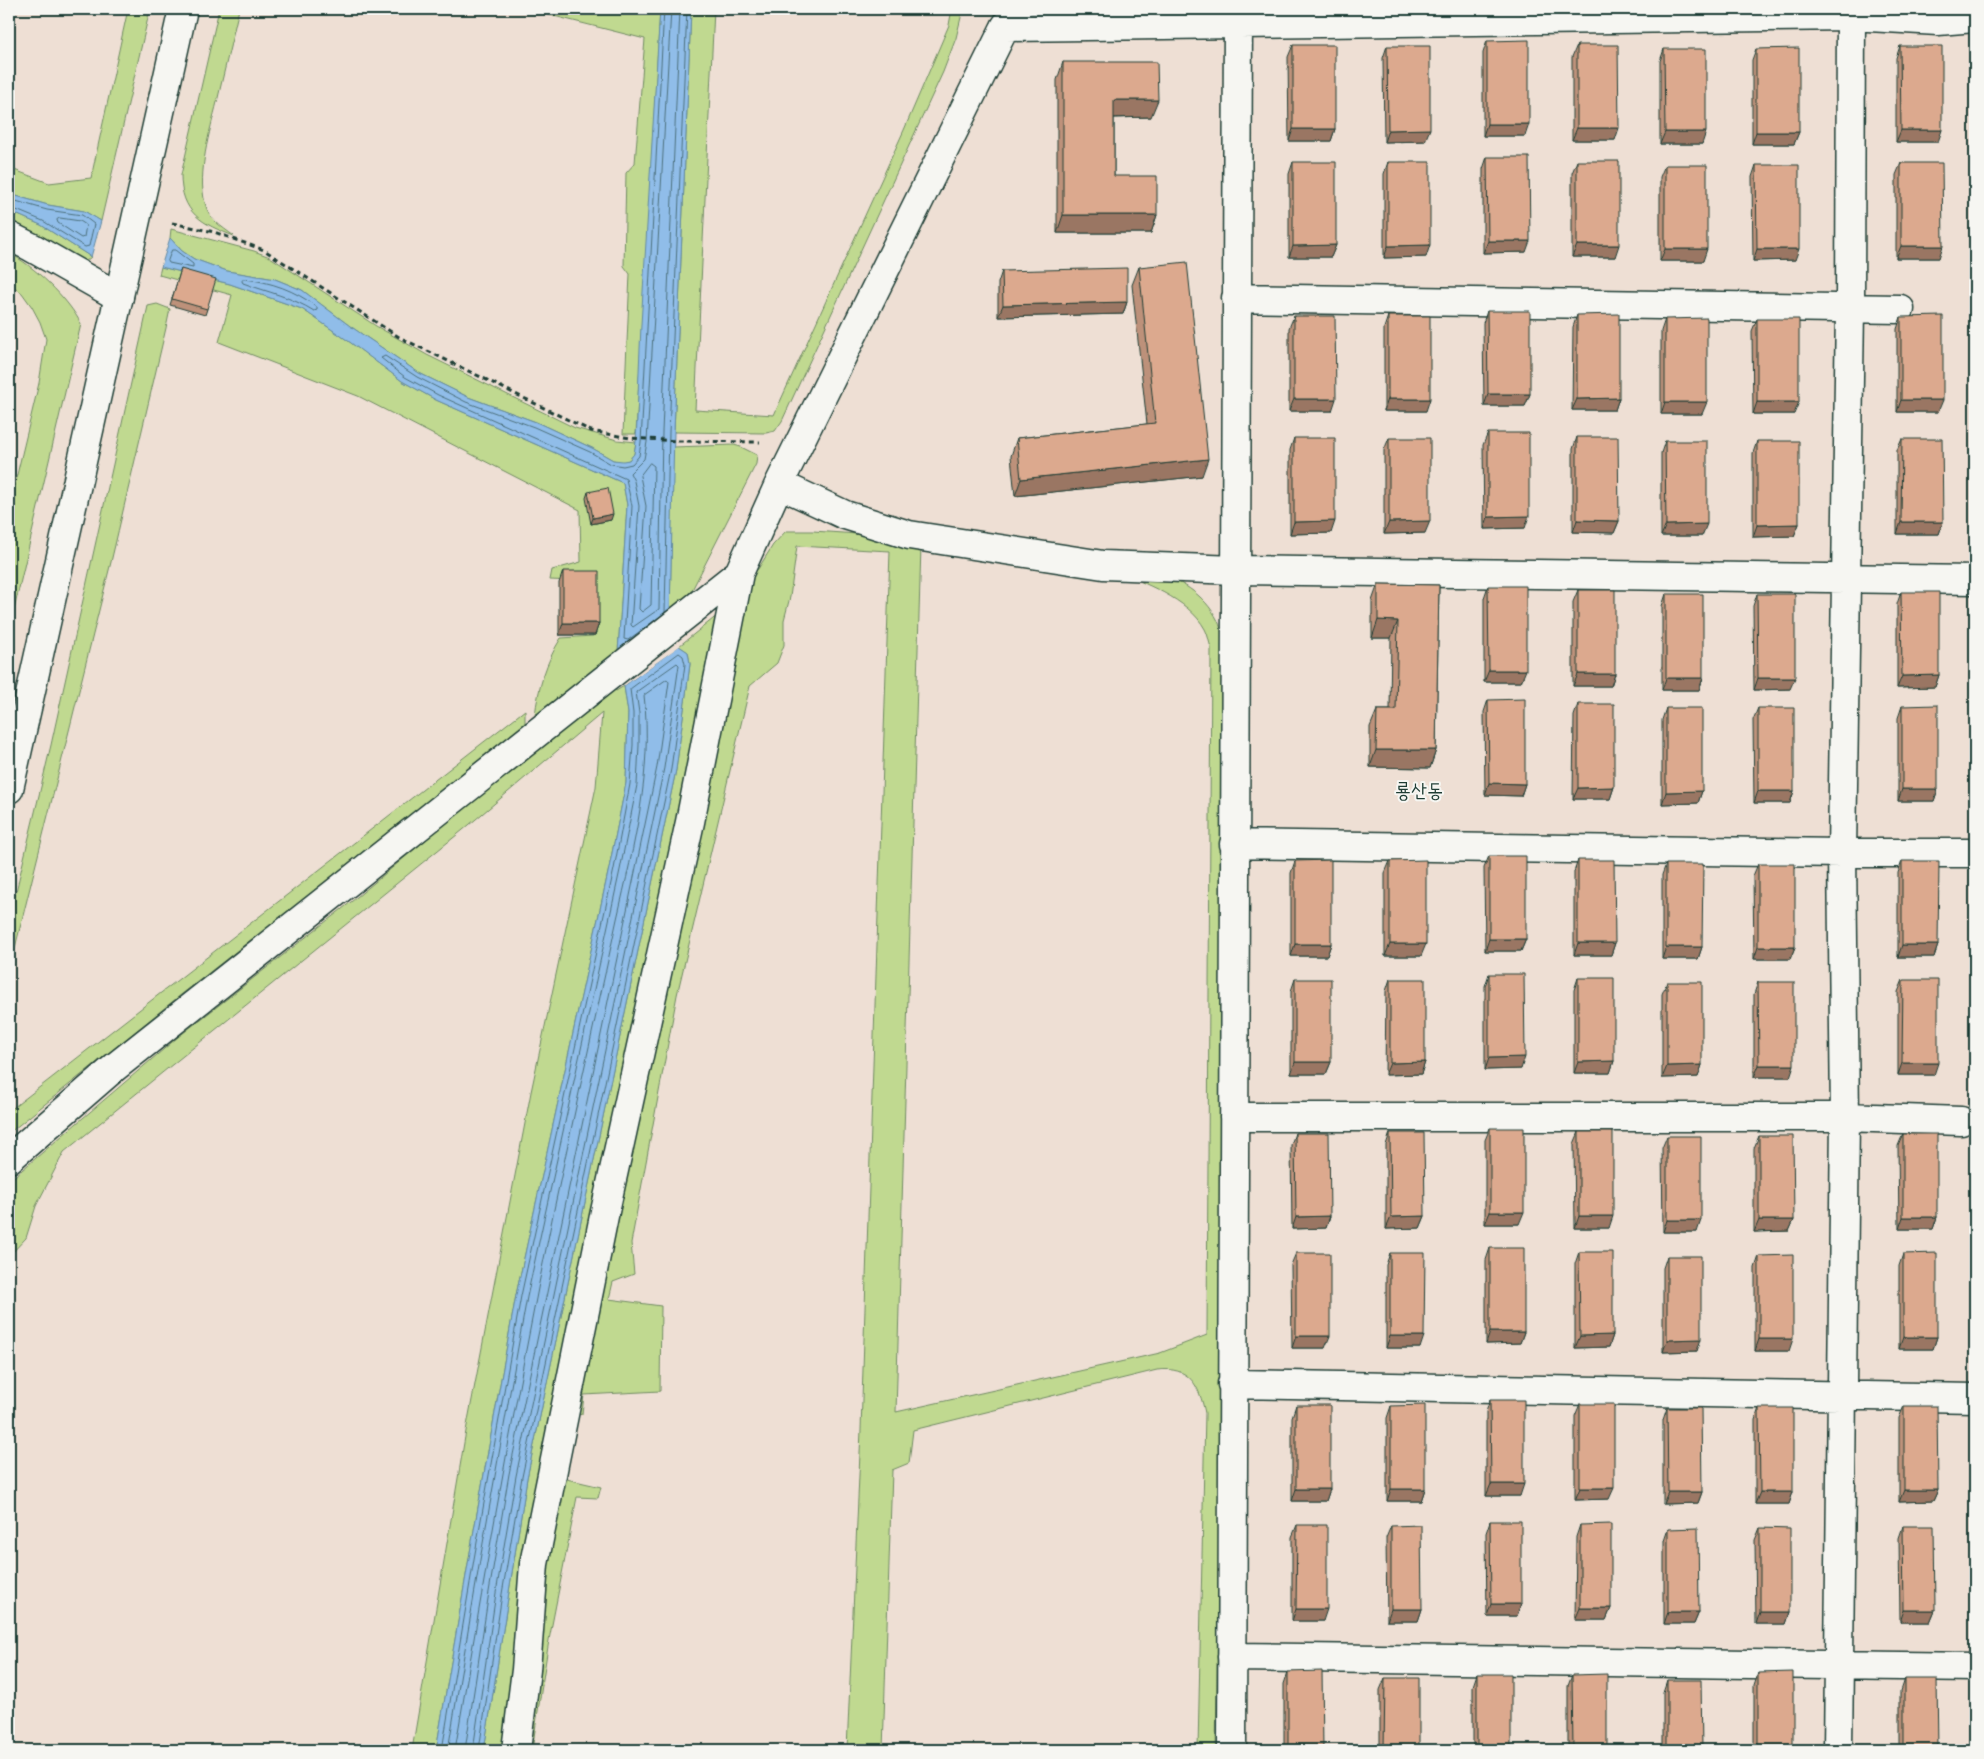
<svg xmlns="http://www.w3.org/2000/svg" width="1984" height="1759" font-family="Mynerve,'Poor Story',sans-serif">
<style>
.green{fill:#c0d990;stroke:#708b62}
.water{fill:#90bde9;stroke:#638aa1}
.pier{fill:#eedfd4}
.lines{fill:none;stroke-linecap:round;stroke-linejoin:round}
.shore{stroke:#4c707c;stroke-width:1}
.street-casing{stroke:#1f3d34;stroke-width:31}
.secondary-casing{stroke:#1f3d34;stroke-width:31}
.path{stroke:#1f3d34;stroke-width:3;stroke-dasharray:5 4;stroke-linecap:butt}
.street{stroke:#f6f6f2;stroke-width:28}
.secondary{stroke:#f6f6f2;stroke-width:28}
.wall{fill:#bd917a;stroke:#1f3d34}
.shaded-wall{fill:#9a7663;stroke:#1f3d34}
.building{fill:#dca98e;stroke:#1f3d34}
.labels{text-anchor:middle;stroke-width:4;stroke-linejoin:round;paint-order:stroke}
.quarter-label{font-size:20px;fill:#1f3d34;stroke:#f6f6f2}
</style>
<rect width="100%" height="100%" fill="#eedfd4"/>
<filter id="ink" filterUnits="userSpaceOnUse"><feTurbulence type="fractalNoise" baseFrequency=".02" numOctaves="2"/><feDisplacementMap in="SourceGraphic" scale="10" xChannelSelector="R" yChannelSelector="G"/><feConvolveMatrix kernelMatrix="1 2 1 2 8 2 1 2 1" color-interpolation-filters="sRGB"/></filter>
<g filter="url(#ink)">
<path class="green" d="M128,9H150L101,221L84,211L48,205L9,194V168L49,183L91,178Z
M219,9H239C232,40 224,71 217,102C210,131 197,173 205,203C209,220 221,226 234,236C202,224 181,213 181,175Z
M526,9H660L636,434H623L630,274L624,266L626,173L635,163L645,39Z
M691,9H714L695,410L774,415L904,130L949,25L952,9H963L956,38L943,72L782,421L775,431L766,433L674,432Z
M9,211L41,225L91,257L85,262L26,228L9,221Z
M171,229L254,251L270,257L376,326L427,355L575,428L617,440L636,442L634,454L629,460L623,462L613,460L592,448L536,422L468,397L419,373L350,326L302,290L275,279L227,271L194,259L182,251L170,238Z
M9,253C33,265 69,299 81,324L9,631V508L39,383L46,339L40,322L32,307L22,293L9,283Z
M161,267L230,284L302,309L347,340L402,381L436,400L623,483L627,505L618,653L535,716C538,688 546,662 561,638L593,636L596,582L550,580L552,570L581,562L580,510L358,396L219,342L232,295L159,275Z
M157,304L170,309L166,328L111,562L9,972V921L51,745L148,306Z
M734,445L741,447L757,455L756,464L693,588L677,611L670,615L673,447Z
M786,531H813L887,536L921,545L896,1412L1160,1353L1207,1335L1211,648C1209,642 1208,634 1205,629C1188,598 1143,583 1113,570C1131,573 1149,574 1167,578C1191,584 1218,609 1222,634C1223,642 1223,650 1223,658L1221,1386L1216,1750H1198L1205,1413C1199,1385 1190,1366 1157,1370L913,1430L909,1463L892,1470L883,1750H847L861,1430L890,551L797,546L790,597L784,620V645L777,663L750,686L677,995L631,1243L634,1274L613,1282L609,1299L661,1306L660,1391L584,1395L582,1414L571,1417L742,580L758,569L773,545Z
M728,607L509,1750H484L527,1478L676,770L690,664L688,652L679,646Z
M612,685L616,691L624,686L628,713L626,783L609,868L516,1295L469,1558L436,1750H412L466,1431L531,1092L596,787L602,713L463,830L64,1152L36,1206L26,1238L9,1256V1181L178,1037L351,902Z
M525,710V724L182,994L9,1133V1111Z
M558,1477L601,1487L598,1498L577,1497L549,1640L532,1750H519Z"/>
<path class="water" d="M660,9H691L674,432L670,615L618,653L627,505L623,483L436,400L402,381L347,340L302,309L230,284L161,267L170,238L182,251L194,259L227,271L275,279L302,290L350,326L419,373L468,397L536,422L592,448L613,460L623,461L629,460L634,454L636,442L641,325Z
M9,194L48,205L84,211L101,221L91,257L41,225L9,211Z
M679,646L688,652L690,664L676,770L527,1478L484,1750H436L469,1558L516,1295L609,868L626,783L628,713L624,686Z"/>
<path class="pier" d="M678,644L681,645L622,687L623,684Z"/>
<g class="lines">
<path class="shore" d="M671,9L647,442L644,459L630,473L634,481L639,506L631,625L633,627L659,609L662,432L680,9
M9,199L47,210L82,215L94,224L89,246L85,247L43,221L9,207
M60,218L80,221L86,225L84,237L81,238L58,223L57,220Z
M172,250H175L193,264V268L169,263L168,261Z
M244,279C272,282 294,290 317,307V310L314,311C292,297 267,292 243,283L242,281Z
M650,463L654,466L651,605L642,612L639,609L646,506L640,476Z
M665,613L669,432L687,9
M658,618L628,640L624,639L632,506L626,479L438,395L405,377L381,358L385,356L417,377L466,402L534,427L590,452L611,464L623,466L632,464L639,456L641,442L664,9
M442,1750L474,1559L521,1296L614,869L630,784L633,745V713L630,689L679,653L683,656L685,664L671,769L522,1477L502,1594L479,1750
M448,1750L480,1560L527,1297L620,870L637,785L639,745V713L636,692L677,663L679,665L664,768L516,1476L496,1593L473,1750
M455,1750C490,1543 526,1335 571,1130C586,1059 602,989 617,919C634,845 653,771 644,695L667,679L669,682L657,767L509,1474L489,1592L465,1750"/>
<g class="street-casing">
<path id="street" d="M1005,27L1851,16L1938,21L1975,18
M9,236L31,247L119,297
M1236,298L1900,309
M779,484L845,515L909,535L1103,565L1236,570L1975,580
M1234,844L1842,853H1975
M1234,1117H1845L1961,1121
M9,1159L115,1067L739,573L779,484L1005,27L1017,9
M1232,1384L1975,1398
M1232,1657L1975,1667
M516,1750L526,1670L534,1564L604,1216L690,822L739,573
M1232,1750L1238,9
M1838,1750L1845,1117L1842,853L1850,309L1851,9"/>
</g>
<g class="secondary-casing">
<path id="secondary" d="M9,789L183,9"/>
</g>
<path class="path" d="M172,223L214,232L264,250L399,337L591,431L630,438L678,441L760,442"/>
<use href="#street" class="street"/>
<use href="#secondary" class="secondary"/>
</g>
<path class="wall" d="M1487,41L1525,136H1483V53Z
M1293,45L1335,129L1331,141H1289L1288,57Z
M1577,45L1615,140H1572V57Z
M1387,46L1425,141L1384,142L1383,58Z
M1900,46L1938,142H1896V58Z
M1664,49L1702,144H1660V61Z
M1756,49L1799,132L1794,144H1752V60Z
M1063,62L1151,117L1114,118V176L1157,215L1151,233H1057V80Z
M1487,157L1526,252L1483,253V169Z
M1577,161L1615,257H1572V173Z
M1293,162L1336,245L1331,257H1289V174Z
M1388,162L1426,257L1384,258V174Z
M1901,163L1939,258H1896V175Z
M1665,165L1703,261H1660V177Z
M1756,165L1795,260L1753,261L1752,177Z
M1139,267L1202,476L1015,496L1011,456L1017,438L1147,424L1132,285Z
M181,269L207,309L205,315L170,305Z
M1002,271L1127,302L1123,314L998,317V283Z
M1487,311L1530,394L1525,406H1484L1483,323Z
M1577,315L1619,398L1615,410H1572L1573,327Z
M1294,316L1332,411H1289V328Z
M1388,316L1426,411H1384V328Z
M1901,317L1938,412H1897V329Z
M1665,319L1702,414H1661V331Z
M1757,319L1794,414H1753L1752,331Z
M1488,433L1525,528L1484,529L1483,445Z
M1577,437L1619,521L1614,533L1573,532V449Z
M1294,438L1331,533L1290,534V450Z
M1389,438L1425,533L1384,534V450Z
M1902,439L1943,522L1939,534H1897V450Z
M1665,441L1702,536H1661V453Z
M1757,441L1799,524L1794,536L1753,537V453Z
M588,492L611,520L591,524L586,498Z
M563,571L599,623L595,635H559V583Z
M1378,584L1439,585L1436,750L1430,768L1370,767V727L1377,710H1390L1391,638H1372V601Z
M1488,586L1521,682H1484V598Z
M1578,590L1615,674L1611,686H1573V602Z
M1901,592L1939,675L1935,687L1897,688V604Z
M1666,594L1703,678L1699,690H1662V606Z
M1757,594L1790,689L1754,690L1753,606Z
M1488,700L1525,784L1521,796L1485,795L1484,712Z
M1578,704L1614,787L1610,799H1573L1574,716Z
M1902,706L1938,789L1934,801H1898V718Z
M1666,708L1702,791L1698,803L1662,804V720Z
M1758,708L1794,791L1790,803H1754L1753,720Z
M1489,856L1526,939L1521,951H1485L1484,868Z
M1578,860L1615,943L1611,955H1574V872Z
M1295,861L1331,944L1327,956H1291V873Z
M1390,861L1421,956H1385V873Z
M1902,861L1938,945L1934,957H1898V873Z
M1666,864L1702,947L1698,959H1662V875Z
M1758,864L1795,947L1790,959H1754L1753,876Z
M1489,974L1521,1069L1485,1070V986Z
M1578,978L1614,1061L1610,1073H1574V990Z
M1295,979L1331,1062L1326,1074H1291V991Z
M1390,979L1425,1062L1421,1074L1385,1075L1386,991Z
M1903,980L1934,1075H1898V992Z
M1667,982L1702,1065L1698,1077L1662,1078V994Z
M1758,982L1790,1077H1754V994Z
M1490,1128L1519,1224H1485V1140Z
M1579,1132L1609,1228H1575L1574,1144Z
M1295,1133L1330,1216L1326,1228L1292,1229L1291,1145Z
M1390,1133L1425,1216L1420,1228L1386,1229V1145Z
M1903,1134L1937,1217L1933,1229H1899L1898,1146Z
M1667,1136L1697,1232H1663L1662,1148Z
M1759,1136L1794,1220L1789,1231L1754,1232V1148Z
M1490,1248L1524,1332L1520,1343L1486,1344V1260Z
M1579,1252L1613,1335L1609,1347L1575,1348V1264Z
M1296,1253L1325,1348H1292L1291,1265Z
M1390,1253L1420,1348H1386V1265Z
M1903,1254L1937,1337L1933,1349H1899V1266Z
M1667,1256L1697,1351L1663,1352V1268Z
M1759,1256L1789,1351H1755V1268Z
M1490,1400L1520,1496H1486V1412Z
M1580,1404L1609,1499L1575,1500V1416Z
M1296,1405L1330,1489L1326,1501H1292V1417Z
M1391,1406L1425,1489L1421,1501H1387V1418Z
M1904,1406L1938,1490L1933,1501L1899,1502V1418Z
M1667,1408L1702,1492L1698,1503L1663,1504V1420Z
M1759,1408L1793,1492L1789,1504H1755V1420Z
M1490,1521L1521,1604L1517,1616H1487L1486,1533Z
M1297,1525L1323,1621H1292V1537Z
M1580,1525L1611,1608L1606,1620H1575L1576,1537Z
M1391,1526L1422,1609L1418,1621H1387L1386,1538Z
M1903,1526L1935,1610L1930,1622H1900L1899,1538Z
M1760,1528L1790,1612L1786,1624H1756L1755,1540Z
M1668,1529L1699,1612L1694,1624H1664V1541Z
M1288,1672L1323,1750H1284V1684Z
M1758,1673L1793,1750H1754V1685Z
M1477,1674L1511,1750H1473V1686Z
M1572,1675L1607,1750H1568V1686Z
M1385,1678L1419,1750H1380V1690Z
M1904,1679L1938,1750H1900V1691Z
M1667,1680L1702,1750H1663V1692Z"/>
<path class="shaded-wall" d="M1114,100H1158L1151,117L1107,118Z
M1487,124H1529L1525,136H1483Z
M1577,128H1619L1615,140H1572Z
M1293,129H1335L1331,141H1289Z
M1430,129L1425,141L1384,142L1388,130Z
M1901,130H1942L1938,142H1896Z
M1665,132H1706L1702,144H1660Z
M1756,132H1799L1794,144H1752Z
M1063,215H1157L1151,233H1057Z
M1488,241H1530L1526,252L1483,253Z
M1336,245L1331,257H1289L1293,246Z
M1430,245L1426,257L1384,258L1388,246Z
M1577,245H1619L1615,257H1572Z
M1901,246H1943L1939,258H1896Z
M1665,249H1707L1703,261H1660Z
M1757,249H1799L1795,260L1753,261Z
M1127,302L1123,314L998,317L1003,305Z
M1488,394H1530L1525,406H1484Z
M1619,398L1615,410H1572L1577,399Z
M1294,399H1336L1332,411H1289Z
M1388,399H1430L1426,411H1384Z
M1901,400H1943L1938,412H1897Z
M1665,402H1707L1702,414H1661Z
M1757,402H1799L1794,414H1753Z
M1208,459L1202,476L1015,496L1021,479Z
M613,514L611,520L591,524L593,518Z
M1529,516L1525,528L1484,529L1488,517Z
M1577,520L1619,521L1614,533L1573,532Z
M1335,521L1331,533L1290,534L1294,522Z
M1430,521L1425,533L1384,534L1389,522Z
M1901,522H1943L1939,534H1897Z
M1707,524L1702,536H1661L1666,525Z
M1799,524L1794,536L1753,537L1757,525Z
M1378,620L1398,621L1391,638H1372Z
M563,623H599L595,635H559Z
M1489,670H1526L1521,682H1484Z
M1578,674H1615L1611,686H1573Z
M1939,675L1935,687L1897,688L1902,676Z
M1666,678H1703L1699,690H1662Z
M1758,678H1795L1790,689L1754,690Z
M1376,750H1436L1430,768L1370,767Z
M1489,783L1525,784L1521,796L1485,795Z
M1614,787L1610,799H1573L1578,788Z
M1902,789H1938L1934,801H1898Z
M1702,791L1698,803L1662,804L1666,792Z
M1758,791H1794L1790,803H1754Z
M1489,939H1526L1521,951H1485Z
M1578,943H1615L1611,955H1574Z
M1295,944H1331L1327,956H1291Z
M1390,944H1426L1421,956H1385Z
M1902,945H1938L1934,957H1898Z
M1666,947H1702L1698,959H1662Z
M1758,947H1795L1790,959H1754Z
M1525,1057L1521,1069L1485,1070L1489,1058Z
M1614,1061L1610,1073H1574L1578,1062Z
M1295,1062H1331L1326,1074H1291Z
M1425,1062L1421,1074L1385,1075L1390,1063Z
M1902,1063H1938L1934,1075H1898Z
M1702,1065L1698,1077L1662,1078L1667,1066Z
M1759,1065H1794L1790,1077H1754Z
M1490,1212H1524L1519,1224H1485Z
M1330,1216L1326,1228L1292,1229L1296,1217Z
M1425,1216L1420,1228L1386,1229L1391,1217Z
M1579,1216H1613L1609,1228H1575Z
M1903,1217H1937L1933,1229H1899Z
M1667,1220H1701L1697,1232H1663Z
M1759,1220H1794L1789,1231L1754,1232Z
M1490,1332H1524L1520,1343L1486,1344Z
M1613,1335L1609,1347L1575,1348L1580,1336Z
M1296,1336H1330L1325,1348H1292Z
M1390,1336H1424L1420,1348H1386Z
M1903,1337H1937L1933,1349H1899Z
M1701,1339L1697,1351L1663,1352L1667,1340Z
M1759,1339H1793L1789,1351H1755Z
M1491,1484H1524L1520,1496H1486Z
M1580,1488H1614L1609,1499L1575,1500Z
M1296,1489H1330L1326,1501H1292Z
M1391,1489H1425L1421,1501H1387Z
M1904,1490H1938L1933,1501L1899,1502Z
M1668,1492H1702L1698,1503L1663,1504Z
M1760,1492H1793L1789,1504H1755Z
M1491,1604H1521L1517,1616H1487Z
M1580,1608H1611L1606,1620H1575Z
M1296,1609H1327L1323,1621H1292Z
M1391,1609H1422L1418,1621H1387Z
M1904,1610H1935L1930,1622H1900Z
M1668,1612H1699L1694,1624H1664Z
M1760,1612H1790L1786,1624H1756Z"/>
<path class="building" d="M1529,40V124H1487V41Z
M1293,45H1335V129H1293Z
M1577,45H1618L1619,128H1577Z
M1387,46H1430V129L1388,130Z
M1900,46H1942V130H1901Z
M1799,48V132H1756V49Z
M1664,49H1706V132H1665Z
M1063,62H1157L1158,100H1114V176H1157V215H1063Z
M1487,157H1529L1530,241H1488Z
M1577,161H1619V245H1577Z
M1293,162H1336V245L1293,246Z
M1388,162H1430V245L1388,246Z
M1901,163H1942L1943,246H1901Z
M1665,165H1707V249H1665Z
M1756,165H1799V249H1757Z
M1187,262L1208,459L1021,479L1017,438L1155,423L1139,267Z
M1127,268V302L1003,305L1002,271Z
M181,269L216,279L207,309L172,299Z
M1487,311H1530V394H1488Z
M1619,314V398L1577,399V315Z
M1294,316H1335L1336,399H1294Z
M1388,316H1430V399H1388Z
M1943,316V400H1901V317Z
M1707,318V402H1665V319Z
M1757,319H1799V402H1757Z
M1488,433H1529V516L1488,517Z
M1577,437H1618L1619,521L1577,520Z
M1294,438H1335V521L1294,522Z
M1389,438H1430V521L1389,522Z
M1902,439H1942L1943,522H1901Z
M1665,441H1707V524L1666,525Z
M1757,441H1799V524L1757,525Z
M608,488L613,514L593,518L588,492Z
M563,571H599V623H563Z
M1378,584L1439,585L1436,750H1376L1377,710H1396L1398,621L1378,620Z
M1488,586H1526V670H1489Z
M1578,590H1615V674H1578Z
M1901,592H1939V675L1902,676Z
M1666,594H1703V678H1666Z
M1757,594H1795V678H1758Z
M1525,699V784L1489,783L1488,700Z
M1578,704H1614V787L1578,788Z
M1938,705V789H1902V706Z
M1666,708H1702V791L1666,792Z
M1758,708H1794V791H1758Z
M1489,856H1526V939H1489Z
M1331,860V944H1295V861Z
M1426,860V944H1390V861Z
M1578,860H1614L1615,943H1578Z
M1902,861H1939L1938,945H1902Z
M1666,864H1703L1702,947H1666Z
M1758,864H1795V947H1758Z
M1489,974H1524L1525,1057L1489,1058Z
M1578,978H1614V1061L1578,1062Z
M1295,979H1331V1062H1295Z
M1390,979H1425V1062L1390,1063Z
M1903,980H1938V1063H1902Z
M1667,982H1702V1065L1667,1066Z
M1758,982H1794V1065H1759Z
M1490,1128H1524V1212H1490Z
M1579,1132H1613V1216H1579Z
M1295,1133H1329L1330,1216L1296,1217Z
M1390,1133H1424L1425,1216L1391,1217Z
M1903,1134H1937V1217H1903Z
M1667,1136H1701V1220H1667Z
M1759,1136H1793L1794,1220H1759Z
M1490,1248H1524V1332H1490Z
M1579,1252H1613V1335L1580,1336Z
M1296,1253H1330V1336H1296Z
M1390,1253H1425L1424,1336H1390Z
M1937,1253V1337H1903V1254Z
M1793,1255V1339H1759V1256Z
M1667,1256H1701V1339L1667,1340Z
M1490,1400H1524V1484H1491Z
M1580,1404H1614V1488H1580Z
M1296,1405H1330V1489H1296Z
M1425,1405V1489H1391V1406Z
M1904,1406H1937L1938,1490H1904Z
M1667,1408H1701L1702,1492H1668Z
M1759,1408H1793V1492H1760Z
M1490,1521H1521V1604H1491Z
M1611,1524V1608H1580V1525Z
M1297,1525H1327V1609H1296Z
M1421,1525L1422,1609H1391V1526Z
M1903,1526H1934L1935,1610H1904Z
M1698,1528L1699,1612H1668V1529Z
M1760,1528L1790,1529V1612H1760Z
M1322,1671L1323,1750H1288V1672Z
M1793,1672V1750H1758V1673Z
M1477,1674H1511V1750H1477Z
M1607,1674V1750H1573L1572,1675Z
M1385,1678H1419V1750H1384Z
M1904,1679H1937L1938,1750H1904Z
M1667,1680H1701L1702,1750H1667Z"/>
</g>
<g class="labels">
<g class="quarter-label">
<text x="1419" y="797">룡산동</text>
</g>
</g>
<rect width="1984" height="1759" fill="none" stroke="#f6f6f2" stroke-width="30"/>
<rect x="15" y="15" width="1954" height="1729" fill="none" stroke="#1f3d34" stroke-width="2" filter="url(#ink)"/>
</svg>
